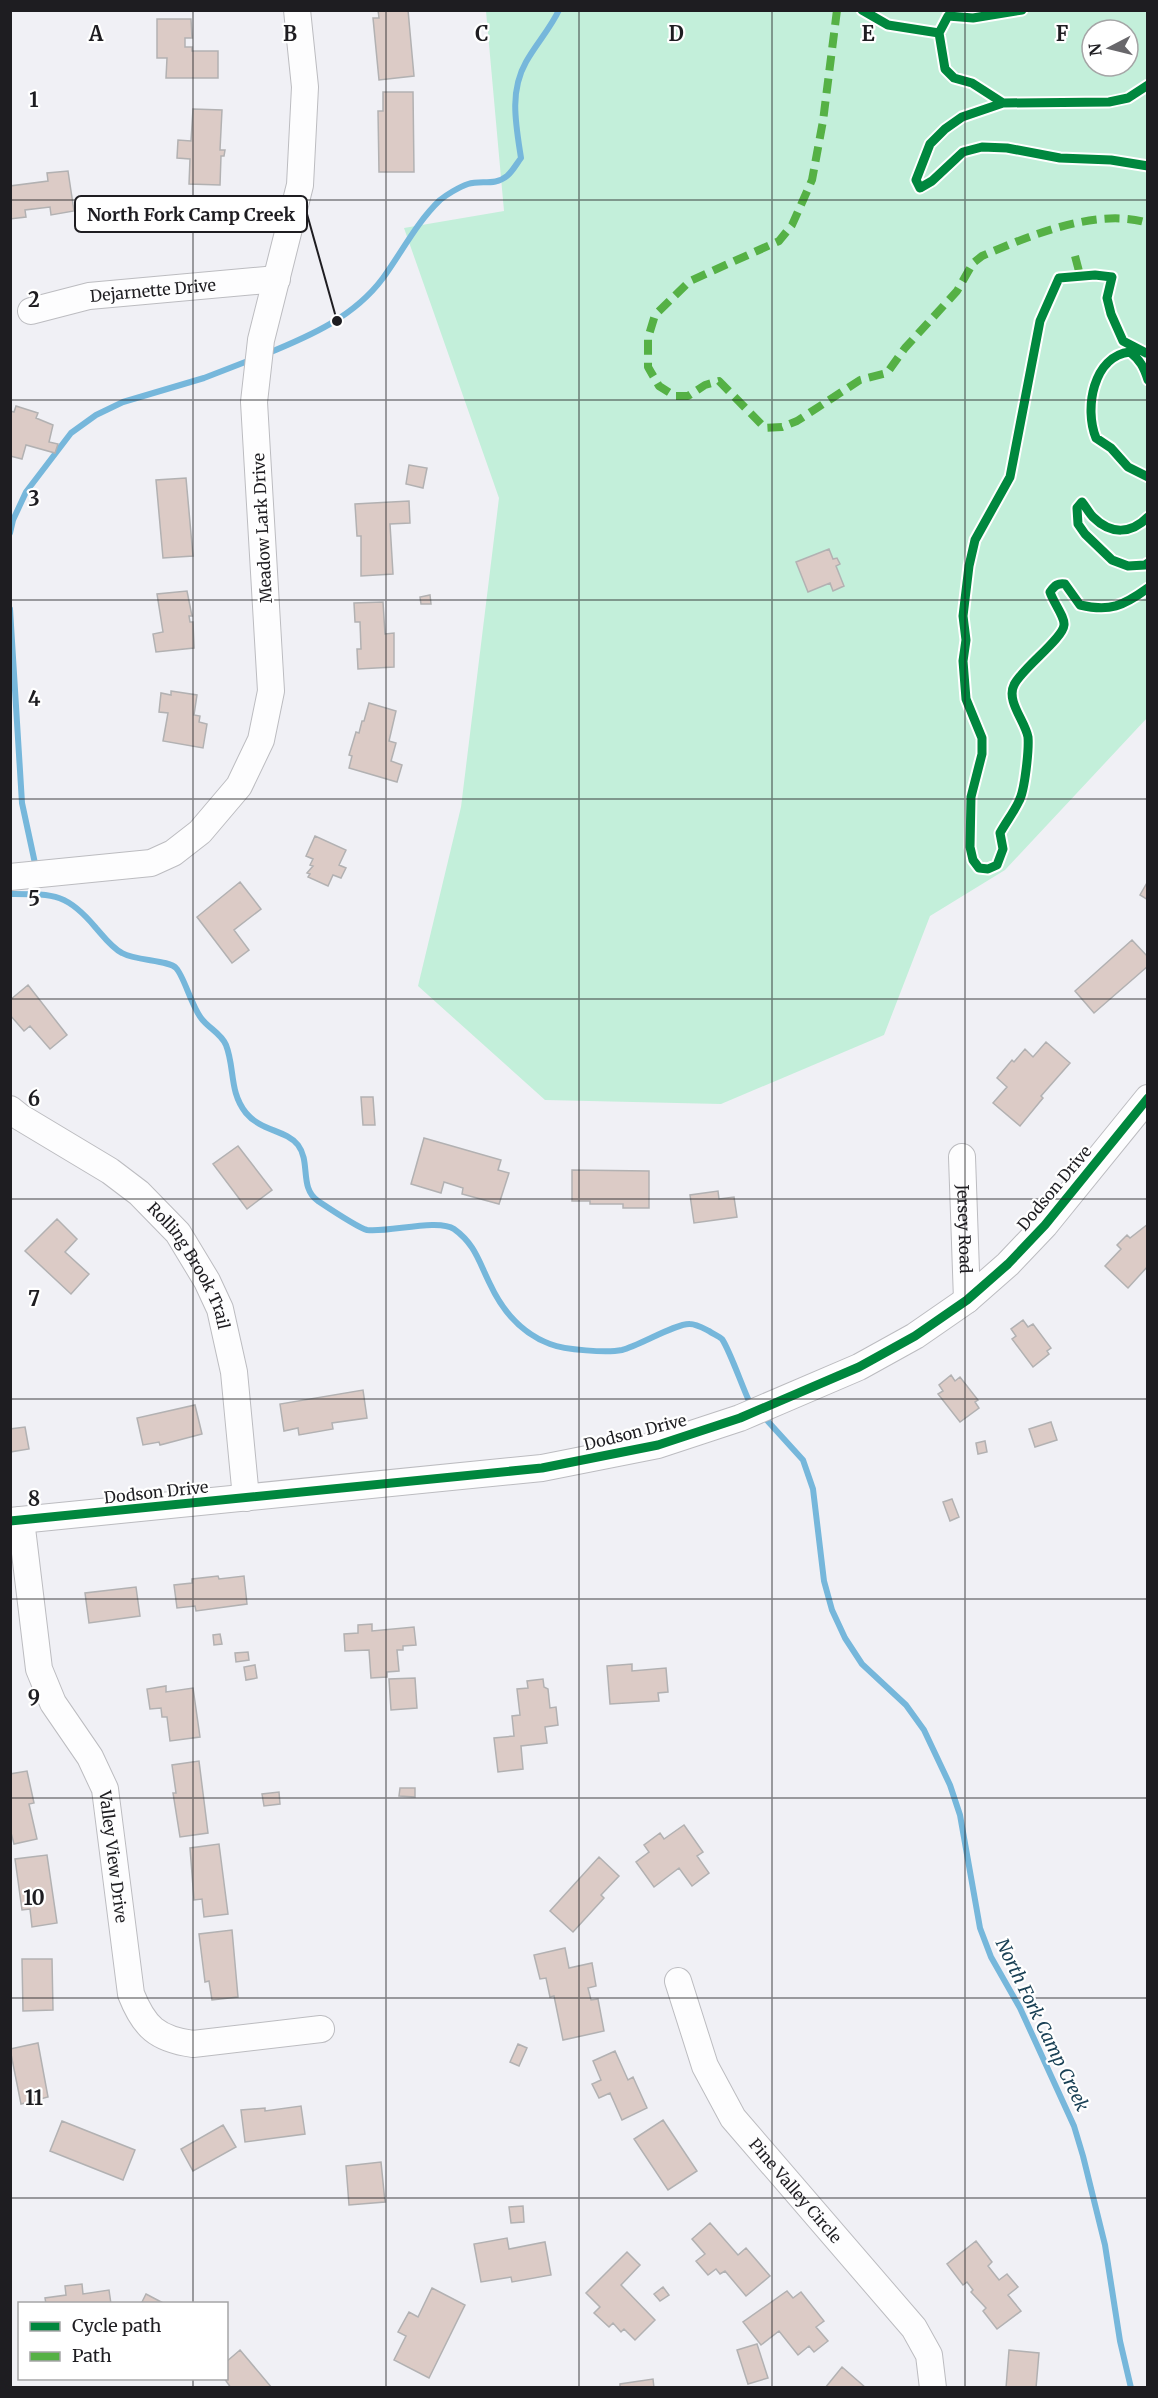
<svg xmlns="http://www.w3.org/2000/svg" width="1158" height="2398" font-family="Merriweather,serif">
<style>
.green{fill:#c3efda;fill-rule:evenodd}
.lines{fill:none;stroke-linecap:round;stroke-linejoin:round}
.stream{stroke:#76b7db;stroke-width:6}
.building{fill:#dccbc6;stroke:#b2b1b2;stroke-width:1.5}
.minor-casing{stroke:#bcbcc0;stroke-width:28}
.minor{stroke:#fdfdfe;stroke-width:26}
.quiet{stroke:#55b145;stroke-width:8;stroke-dasharray:15 8;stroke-linecap:butt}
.cycleway-casing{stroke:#fff;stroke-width:13}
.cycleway{stroke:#00873e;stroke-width:9}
.grid{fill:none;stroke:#1e1d21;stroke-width:1.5;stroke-opacity:0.55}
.labels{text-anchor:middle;stroke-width:4.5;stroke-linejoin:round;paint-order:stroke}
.street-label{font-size:16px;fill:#1e1d21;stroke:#fff}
.water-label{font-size:18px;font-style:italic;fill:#1a4156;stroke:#fff}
.grid-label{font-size:20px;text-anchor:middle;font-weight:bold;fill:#1e1d21;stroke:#fff;stroke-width:4.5;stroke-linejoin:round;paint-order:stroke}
.leader{fill:none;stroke:#1e1d21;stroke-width:2}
.callout-dot{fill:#1e1d21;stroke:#fff;stroke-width:2}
.callout{fill:#fff;stroke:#1e1d21;stroke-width:2}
.callout-label{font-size:18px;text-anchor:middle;font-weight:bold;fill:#1e1d21}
</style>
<rect width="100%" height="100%" fill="#f0f0f5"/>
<path class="green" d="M486,11H1147V718L1005,870L930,916L884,1035L721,1104L545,1100L418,986L461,807L499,498L404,228L504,211ZM1092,30H1128V66H1092Z"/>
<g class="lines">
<path class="stream" d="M266,354C310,336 354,317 383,278C402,252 416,223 440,200C446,195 459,187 468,184C481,180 495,186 507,176C513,171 517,163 521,158C516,125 509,92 526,62C536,44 550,29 559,10
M10,533L13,520L26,492L71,433L96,415L123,402L204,378L253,359
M10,609L22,803L36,868
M10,894C54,894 67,893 96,928C103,936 112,948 122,953C136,961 169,960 176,968C184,976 191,1005 201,1018C208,1028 221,1033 226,1045C235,1068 229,1092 246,1113C261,1131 286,1130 298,1145C311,1162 299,1188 318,1201C327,1207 359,1228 367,1230C388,1233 438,1218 454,1229C475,1244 479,1262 490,1284C503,1312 521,1333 550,1344C565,1350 607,1353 622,1350C639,1346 676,1323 690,1324C696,1324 703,1328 709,1331C713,1334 719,1336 722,1339C730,1351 742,1386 749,1401L754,1407
M763,1416L803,1460L813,1489L824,1581L832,1610L845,1638L862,1664L906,1705L924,1730L950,1785L960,1815L980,1928L991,1957L1020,2008L1074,2126L1083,2156L1105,2245L1120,2341L1131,2388"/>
</g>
<path class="building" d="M378,10H408L414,76L379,80L373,18H379Z
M157,19H191L192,38H185V47H192V51H218V78H166L167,58H157Z
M383,92H413L414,172H379L378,111H383Z
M193,109L222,110L220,150H225L224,156H221L220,185L189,184L190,159L177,158L178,140L191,141Z
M68,171L74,211L51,215L50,207L25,210L26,217L10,219V186L48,181L47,173Z
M16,406L38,413L36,418L53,425L49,442L58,444L55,453L26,445L22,459L10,456V411L14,412Z
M409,465L427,468L423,488L406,484Z
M186,478L193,556L163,558L156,480Z
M409,501L410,523L390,524L393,574L361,576V536H357L355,504Z
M829,549L833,559L837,558L840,564L836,566L844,586L833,591L830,583L808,592L796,562Z
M187,591L192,616H189L190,622H193L194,648L156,652L153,634L163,632L157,594Z
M430,595L431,604H421L420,597Z
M383,602L385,634L394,633V667L358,669L357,649H361L360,622H355L354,603Z
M171,691L197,695L194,715L200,716L199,722L207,724L203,748L163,741L168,713L159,712L161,693L171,695Z
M369,703L396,711L389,741L396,743L391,761L402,765L397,782L349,768L352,756L349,755L356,732L359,733L362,721H364Z
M315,836L346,850L339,865L346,868L341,878L333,875L328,886L308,877L310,874L307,873L313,866L310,865L313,859L306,856Z
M1148,881V900L1140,895Z
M240,882L261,909L234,930L249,950L232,963L197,917Z
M1132,940L1148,957V966L1094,1013L1075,991Z
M28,985L67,1035L50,1049L30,1026L24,1031L10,1015V1000Z
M1046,1042L1070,1063L1041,1096L1043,1098L1020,1126L993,1103L1007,1087L997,1078L1012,1060L1014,1062L1025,1049L1033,1057Z
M361,1097H373L375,1125H363Z
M424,1138L501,1160L498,1170L509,1173L499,1204L462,1194L463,1188L444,1182L441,1193L411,1184Z
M238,1146L272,1190L247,1209L213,1164Z
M572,1170L649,1171V1208H623V1204H590V1201H572Z
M718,1191L719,1199L734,1197L737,1217L694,1223L690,1195Z
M57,1219L77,1239L65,1252L89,1274L71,1294L25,1251Z
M1148,1224V1266L1128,1288L1105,1266L1121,1249L1117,1245L1127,1235L1130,1238Z
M1023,1320L1028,1327L1033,1324L1051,1348L1047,1351L1049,1354L1033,1367L1012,1339L1016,1336L1011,1329Z
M951,1375L955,1381L960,1377L978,1400L975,1402L979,1408L960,1422L938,1394L943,1391L939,1385Z
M363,1390L367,1418L332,1423L333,1429L299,1435L298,1428L284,1431L280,1404Z
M195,1405L202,1434L160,1445L159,1442L143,1445L137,1418Z
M1051,1422L1057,1440L1035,1447L1029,1429Z
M25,1427L29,1449L10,1452V1429Z
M985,1441L987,1452L978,1454L976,1443Z
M952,1499L959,1517L950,1521L943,1502Z
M218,1576L219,1579L244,1576L247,1604L196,1611L195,1606L177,1608L174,1585L192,1583V1579Z
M136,1587L140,1616L89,1623L85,1593Z
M372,1624V1631L414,1627L416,1645L403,1646V1650H397L399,1671L387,1672V1677L371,1678L369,1650L345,1651L344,1634L358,1633V1625Z
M220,1634L222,1644L214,1645L213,1635Z
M248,1652L249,1660L236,1662L235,1653Z
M632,1664V1671L666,1668L668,1692L658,1693L659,1701L610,1704L607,1666Z
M255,1665L257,1678L246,1680L244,1667Z
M415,1678L417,1708L391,1710L389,1679Z
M543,1679L544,1687L548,1689L550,1708L556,1707L558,1725L545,1727L547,1743L521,1746L523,1769L498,1772L494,1738L514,1736L512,1716L520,1715L517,1689L528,1688L527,1681Z
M166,1686V1692L193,1688L200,1737L170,1741L167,1717H162L161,1708L150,1709L147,1689Z
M199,1761L208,1833L180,1837L173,1793H176L172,1765Z
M27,1771L34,1803L29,1804L37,1839L14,1844L10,1829V1774Z
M400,1788H415V1797L399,1796Z
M279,1792L280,1804L264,1806L262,1794Z
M684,1825L703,1852L697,1856L709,1873L692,1886L679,1868L654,1887L636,1862L649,1852L644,1845L660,1833L664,1839Z
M219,1844L228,1914L204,1917L202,1899L194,1900L190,1848Z
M47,1855L57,1923L32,1927L30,1909L22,1910L15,1859Z
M599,1857L619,1876L601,1895L604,1898L573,1932L550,1911Z
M232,1930L238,1997L212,2000L209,1981L205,1982L199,1934Z
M565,1948L569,1968L592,1963L596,1986L588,1988L591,2000L598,1999L604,2031L563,2040L554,1996L550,1997L546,1978L540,1979L534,1955Z
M22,1959H52L53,2010L23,2011Z
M38,2043L48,2097L21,2104L10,2049Z
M518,2044L527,2048L519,2066L510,2062Z
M615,2051L628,2080L633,2077L647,2108L622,2120L610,2093L599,2098L592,2084L601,2080L593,2061Z
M301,2106L305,2134L245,2142L241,2110L265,2108V2111Z
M663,2120L697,2171L668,2190L634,2139Z
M62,2121L135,2150L123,2180L50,2151Z
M223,2125L236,2147L193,2171L181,2149Z
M381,2162L385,2202L349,2205L346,2166Z
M523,2206L524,2222L511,2223L509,2207Z
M710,2223L738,2255L746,2248L770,2276L746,2296L725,2271L720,2274L716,2269L708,2275L696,2261L705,2254L692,2239Z
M507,2238L509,2249L545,2242L551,2275L512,2282L511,2277L481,2282L474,2244Z
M976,2241L992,2262L988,2266L999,2280L1007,2274L1018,2287L1008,2295L1021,2311L997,2329L983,2311L986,2308L971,2292L973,2290L967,2282L963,2285L947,2264Z
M627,2252L640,2265L621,2285L655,2320L635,2340L624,2329L621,2332L613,2323L609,2327L594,2313L600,2307L586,2293Z
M82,2284L83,2294L109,2290L111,2304H46L45,2298L66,2295L65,2286Z
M663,2287L669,2295L660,2301L654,2294Z
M432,2288L465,2305L429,2378L394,2360L406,2336L398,2332L409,2312L418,2317Z
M787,2291L793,2298L801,2292L824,2321L816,2327L828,2341L814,2352L809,2346L798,2355L779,2331L761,2345L743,2322Z
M146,2294L165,2304H141Z
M757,2344L768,2378L748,2384L737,2350Z
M240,2350L272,2388H231L224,2378H226V2362Z
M1009,2350L1039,2353L1036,2388H1006Z
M842,2367L866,2388H825Z
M653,2379L654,2388H620V2384Z"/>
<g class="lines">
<g class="minor-casing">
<g id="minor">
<path id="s1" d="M31,311L89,296L277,279"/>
<path d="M10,877L151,863L173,853L200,832L239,786L261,740L271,691L254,402L261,340L300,185L305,87L297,10"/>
<path id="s2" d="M10,1109L20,1117L110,1171L139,1193L178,1233L207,1281L220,1309L234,1372L246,1498"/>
<path id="s3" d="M962,1157L967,1300"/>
<path id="s4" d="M21,1520L39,1669L53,1703L90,1757L105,1789L131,1994C144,2027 157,2039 193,2044L321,2029"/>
<path d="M10,1521L542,1468L658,1445L740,1418L859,1367L915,1336L967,1300L1008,1264L1045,1225L1148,1098"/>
<path id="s5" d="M678,1981L705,2066L733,2118L914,2328L929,2355L933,2388"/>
</g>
</g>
<use href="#minor" class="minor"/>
<path class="quiet" d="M837,10L823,121L812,180L792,225L779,241L690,281L655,315L648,338V367L659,386L675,396H688L705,385L719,381L765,428L782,427L797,421L860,380L887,373L905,348L957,291L973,263L982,256C1029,236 1097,207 1148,223
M1075,256L1080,275"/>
<g class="cycleway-casing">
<path id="cycleway" d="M862,10L888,25L939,33
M1148,85L1128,98L1109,102L1003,103L962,117L945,129L930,144L916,180L920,188L932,181L963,152L982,147L1007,148L1060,158L1111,160L1148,166
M1003,103L972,83L954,78L945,69L939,33L948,16L973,18L1022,10
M1148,352L1146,353L1123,341L1111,314L1107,298L1112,277L1095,275L1059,278L1040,321L1010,477L975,540L969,566L963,616L966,640L963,661L966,699L982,738V754L971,797L970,847L973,860L979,868L988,869L997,865L1003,849L1000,833C1006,822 1014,812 1019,801C1025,790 1029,749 1028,737C1025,721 1006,701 1014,685C1022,668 1063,639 1064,625C1065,617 1053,602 1050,592C1055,585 1058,583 1065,584L1080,605C1110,612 1123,606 1148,588
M1148,380C1144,367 1140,360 1130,352C1093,356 1084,409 1096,438L1111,448L1128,467L1148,477
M1148,517C1131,534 1111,535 1093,517C1089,513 1086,507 1082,502L1077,508L1078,524L1085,534L1112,560L1128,566L1145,565L1148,563
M10,1521L542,1468L658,1445L740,1418L859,1367L915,1336L967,1300L1008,1264L1045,1225L1148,1098"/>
</g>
<use href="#cycleway" class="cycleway"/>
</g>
<path class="grid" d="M193,10V2304M386,10V2388M579,10V2388M772,10V2388M965,10V2388M10,200H1148M10,400H1148M10,600H1148M10,799H1148M10,999H1148M10,1199H1148M10,1399H1148M10,1599H1148M10,1798H1148M10,1998H1148M10,2198H1148M193,2378V2388"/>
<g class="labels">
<g class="street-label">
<text dy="6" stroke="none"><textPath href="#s1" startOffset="124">Dejarnette Drive</textPath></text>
<text transform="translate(262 528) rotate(-93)" y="6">Meadow Lark Drive</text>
<text transform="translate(1054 1188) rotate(-50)" y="6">Dodson Drive</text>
<text dy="6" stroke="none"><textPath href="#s3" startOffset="72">Jersey Road</textPath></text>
<text dy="6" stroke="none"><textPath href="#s2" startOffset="244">Rolling Brook Trail</textPath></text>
<text transform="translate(635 1432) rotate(-14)" y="6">Dodson Drive</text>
<text transform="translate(156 1492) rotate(-6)" y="6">Dodson Drive</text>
<text dy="6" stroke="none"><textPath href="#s4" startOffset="356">Valley View Drive</textPath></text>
<text dy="6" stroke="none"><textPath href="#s5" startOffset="244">Pine Valley Circle</textPath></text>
</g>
<g class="water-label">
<text transform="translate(1042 2025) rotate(64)" y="6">North Fork Camp Creek</text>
</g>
</g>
<g class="grid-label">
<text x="96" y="41">A</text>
<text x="290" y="41">B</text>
<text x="482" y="41">C</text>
<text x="676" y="41">D</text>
<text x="868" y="41">E</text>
<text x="1062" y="41">F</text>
<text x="34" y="107">1</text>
<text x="34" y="307">2</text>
<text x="34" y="506">3</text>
<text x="34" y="706">4</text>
<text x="34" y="906">5</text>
<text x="34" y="1106">6</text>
<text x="34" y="1306">7</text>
<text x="34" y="1506">8</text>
<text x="34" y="1705">9</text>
<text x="34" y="1905">10</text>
<text x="34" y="2105">11</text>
</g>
<path class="leader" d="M337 321L307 214"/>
<circle class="callout-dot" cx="337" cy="321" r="6"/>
<rect class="callout" x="75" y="196" width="232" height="36" rx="6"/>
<g class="callout-label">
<text x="191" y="221">North Fork Camp Creek</text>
</g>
<rect width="1158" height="2398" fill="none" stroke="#1e1d21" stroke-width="24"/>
<rect x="18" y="2302" width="210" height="78" fill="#ffffff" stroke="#a5a5a6" stroke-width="1.5"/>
<rect x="30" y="2322" width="30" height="9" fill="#00873e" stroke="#a5a5a6" stroke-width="1.5"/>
<text x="72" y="2332" font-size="18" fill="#1e1d21">Cycle path</text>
<rect x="30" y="2352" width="30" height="9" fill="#55b145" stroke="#a5a5a6" stroke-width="1.5"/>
<text x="72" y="2362" font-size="18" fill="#1e1d21">Path</text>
<g transform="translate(1110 48) rotate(263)"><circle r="28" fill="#ffffff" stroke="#a5a5a6" stroke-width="1.5"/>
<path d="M0-4.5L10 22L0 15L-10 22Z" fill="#68676b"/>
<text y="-9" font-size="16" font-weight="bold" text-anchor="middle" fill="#1e1d21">N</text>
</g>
</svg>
